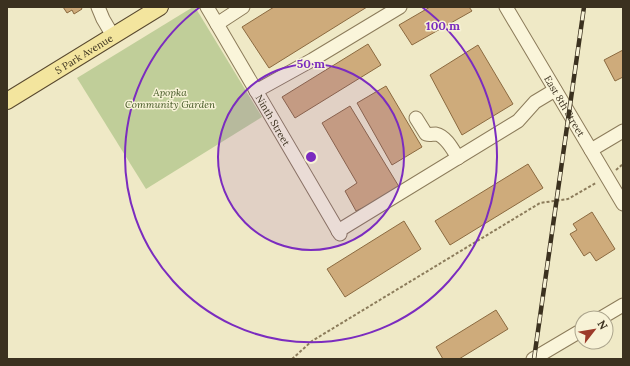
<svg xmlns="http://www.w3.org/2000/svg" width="630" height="366" font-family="Lora,serif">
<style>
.green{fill:#c0ce99}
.building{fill:#ceab7b;stroke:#8b6a40}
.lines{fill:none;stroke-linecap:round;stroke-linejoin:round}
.minor-casing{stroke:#8c7c5b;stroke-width:15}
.major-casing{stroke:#59492f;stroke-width:18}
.path{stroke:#8c7c5b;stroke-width:2;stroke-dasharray:3 2;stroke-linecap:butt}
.minor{stroke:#faf5da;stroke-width:13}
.major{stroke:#f3e59e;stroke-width:16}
.rail-casing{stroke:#3b311f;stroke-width:4.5}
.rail{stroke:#f7f2d6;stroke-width:3;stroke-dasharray:9;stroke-linecap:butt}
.ring{fill:none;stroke:#7b2cbf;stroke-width:2}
.labels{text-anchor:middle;stroke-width:3;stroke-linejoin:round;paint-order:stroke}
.street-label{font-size:10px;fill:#3b311f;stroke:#f7f2d6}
.park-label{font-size:10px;font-style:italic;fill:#445825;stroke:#f7f2d6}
.centre{fill:#7b2cbf;stroke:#f7f2d6;stroke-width:2}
.ring-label{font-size:12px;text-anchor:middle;font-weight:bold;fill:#7b2cbf;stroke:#f7f2d6;stroke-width:3;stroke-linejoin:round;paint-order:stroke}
</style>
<rect width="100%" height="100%" fill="#efe9c6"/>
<path class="green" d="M193,7H195L262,117L146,189L77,78Z"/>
<path class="building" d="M63,7H81L82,9L74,14L72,10L67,13Z
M274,7H367L269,68L242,27Z
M430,7H469L472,11L412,45L399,25Z
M368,44L381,65L295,118L282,97Z
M478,45L513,104L462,135L430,75Z
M623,50V77L615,81L604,60Z
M386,86L422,147L392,165L357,103Z
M350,106L401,190L356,211L345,191L357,183L322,123Z
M528,164L543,188L450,245L435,221Z
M592,212L615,249L596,261L590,252L584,256L570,234L577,230L573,224Z
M404,221L421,249L345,297L327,269Z
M496,310L508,329L459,359H443L436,347Z"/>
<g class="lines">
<g class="minor-casing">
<g id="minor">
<path d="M98,7L103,19L113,36"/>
<path id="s1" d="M207,7L340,234"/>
<path id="s2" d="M506,7L623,204"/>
<path d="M217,24L243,7"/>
<path d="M256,91L312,60L400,7"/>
<path d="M416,118L426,134C430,135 432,134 436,134C446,136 453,150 458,158"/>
<path d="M591,150L623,131"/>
<path d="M338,231L518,121L535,102L555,90"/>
<path d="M601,318L623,305"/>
<path d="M533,359L582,330"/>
</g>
</g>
<g class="major-casing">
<g id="major">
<path id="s3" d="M7,101L160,7"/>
</g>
</g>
<path class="path" d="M616,170L623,164
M292,359L312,341L540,203L568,199L596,183"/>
<use href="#minor" class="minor"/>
<use href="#major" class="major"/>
<g class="rail-casing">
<path id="rail" d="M534,359L584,7"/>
</g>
<use href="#rail" class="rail"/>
</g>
<circle cx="311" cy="157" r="93" fill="#7b2cbf" fill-opacity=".12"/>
<g class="ring">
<circle cx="311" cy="157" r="93"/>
<path d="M422 7A186 186 0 1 1 200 7"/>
</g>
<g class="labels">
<g class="street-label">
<text dy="4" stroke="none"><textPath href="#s3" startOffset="90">S Park Avenue</textPath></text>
<text dy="4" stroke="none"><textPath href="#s2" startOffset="115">East 8th Street</textPath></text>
<text dy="4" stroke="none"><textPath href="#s1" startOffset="131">Ninth Street</textPath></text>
</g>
<g class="park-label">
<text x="170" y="96">Apopka<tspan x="170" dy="12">Community Garden</tspan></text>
</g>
</g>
<circle cx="311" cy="157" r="6" class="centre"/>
<g class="ring-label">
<text x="443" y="30">100 m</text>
<text x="311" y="68">50 m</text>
</g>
<rect width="630" height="366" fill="none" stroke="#3b311f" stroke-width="16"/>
<g transform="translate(594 330) rotate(59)"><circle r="19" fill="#f7f2d6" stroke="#aca58d"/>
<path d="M0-3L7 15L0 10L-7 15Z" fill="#9c3a2a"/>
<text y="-6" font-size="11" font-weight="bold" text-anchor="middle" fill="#3b311f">N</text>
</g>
</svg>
